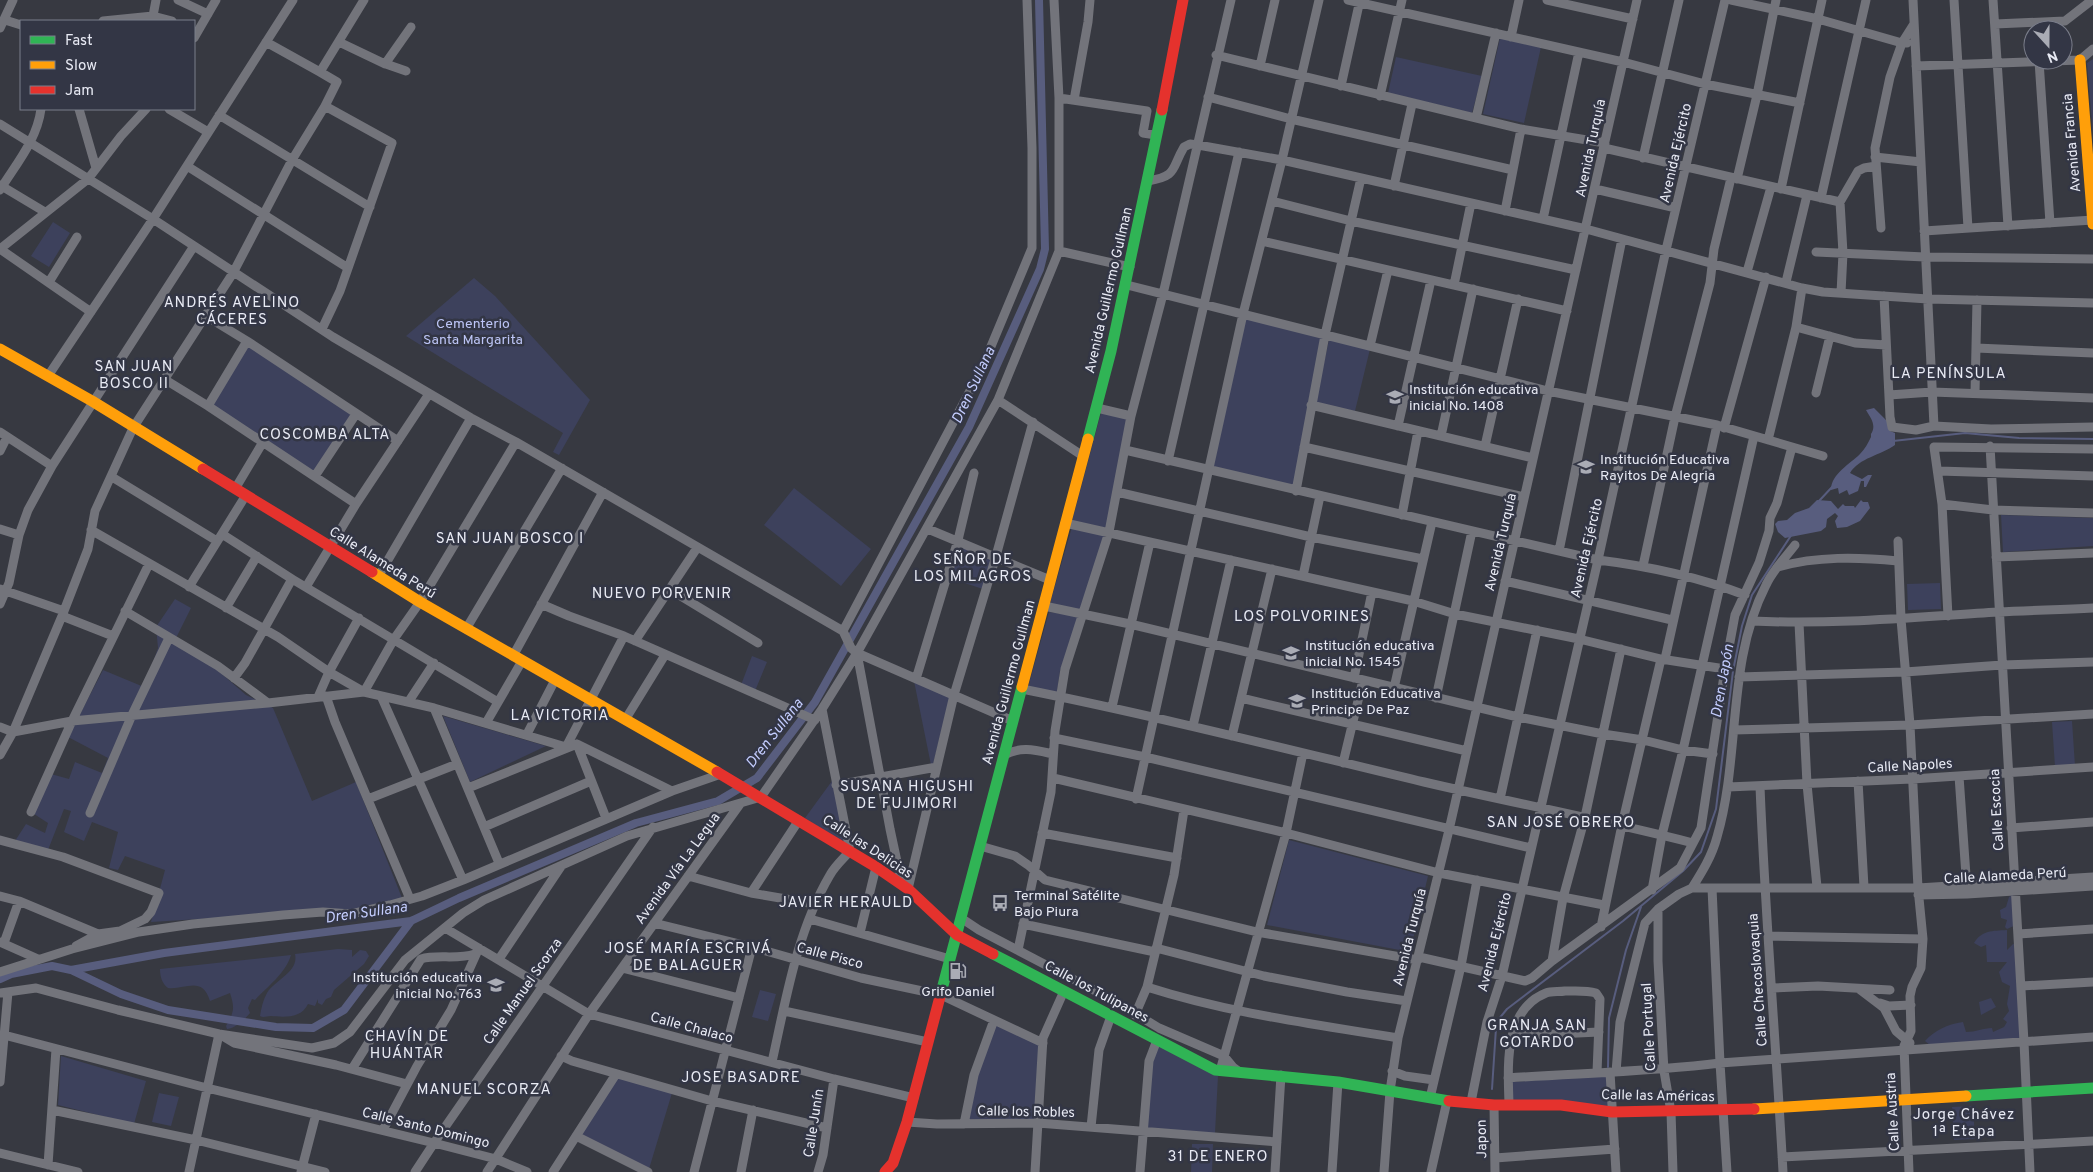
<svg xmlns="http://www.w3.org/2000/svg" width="2093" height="1172" font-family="Overpass,sans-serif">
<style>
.green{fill:#3d415c}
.water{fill:#585d7e}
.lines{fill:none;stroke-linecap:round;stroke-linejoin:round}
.stream{stroke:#585d7e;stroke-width:2}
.canal{stroke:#585d7e;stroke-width:8}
.street{stroke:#73747b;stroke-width:9}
.fast{stroke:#30b455;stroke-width:11}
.slow{stroke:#ff9f0a;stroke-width:11}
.jam{stroke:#e5322d;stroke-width:11}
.labels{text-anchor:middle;stroke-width:5;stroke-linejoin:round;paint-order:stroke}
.street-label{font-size:14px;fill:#e8eaf4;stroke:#333645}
.park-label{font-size:14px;fill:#bdc5f6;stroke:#333645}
.poi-label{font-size:14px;fill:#e8eaf4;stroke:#333645;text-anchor:start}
.neighbourhood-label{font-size:15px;letter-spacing:1px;fill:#e8eaf4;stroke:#333645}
.water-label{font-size:15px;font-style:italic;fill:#c3ccfd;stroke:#333645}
</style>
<rect width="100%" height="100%" fill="#373941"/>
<path class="green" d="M1500,38L1541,47L1524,123L1483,114Z
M1396,57L1482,76L1472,113L1388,93Z
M2093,59V134L2087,63Z
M53,222L70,233L49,267L31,256Z
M474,278L495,296L590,400L559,455L553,452L563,433L406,336Z
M1246,318L1322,338L1294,487L1213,468Z
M1329,340L1370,349L1355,411L1315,403Z
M248,345L352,415L314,473L212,405Z
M1101,413L1127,419L1107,528L1072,521Z
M794,488L871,549L841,586L764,525Z
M2001,515L2093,518V546L2003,552Z
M1072,527L1105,535L1080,611L1050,603Z
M959,543L993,557L983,589L949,578Z
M1940,583L1941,609L1908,610L1907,584Z
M175,599L191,608L176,638L199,654L246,695L273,708L312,801L356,782L402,898L359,909L151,922L165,870L125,856L118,870L109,868L118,832L92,822L84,841L64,832L71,811L64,809L48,850L15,841L26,824L45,833L48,823L31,812L51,774L69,779L75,762L102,773L108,758L68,737L103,670L144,687L158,648L156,627Z
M1049,612L1079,616L1060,671L1057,692L1028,687Z
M752,656L767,662L755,691L741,685Z
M914,681L950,696L933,765H931Z
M443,716L546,746L470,782Z
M2072,721L2075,766L2055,767L2052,722Z
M832,781L845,844L805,818Z
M1289,840L1428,876L1410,952L1267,925Z
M2013,894L2016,925L2007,929L2005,927L2007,920L2001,918L2000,910L2006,907L2009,897Z
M2007,930V950L2013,944L2017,945L2024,1042L1931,1046L1925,1041C1935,1030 1948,1024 1963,1022L1966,1032C1976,1032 1983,1028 1992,1028L1993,1032L2004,1027L2007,1022L2003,1019L2009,1011L2007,1004L2010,986L2002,982L1999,972L2007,962H1987L1986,945L1981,947L1974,943C1982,930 1992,931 2007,930Z
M338,949L352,950V957L360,950L366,951L369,956L364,964L334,990L331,997L326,999L322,1005L318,1003V999L315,1006L308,1004C301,1019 283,1017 271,1016C266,1016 264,1018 260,1016C261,1009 263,1000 267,993C276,979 299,972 295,954Z
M291,955C286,973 267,987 255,1000L252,999L248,1008L250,1013C244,1020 236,1028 227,1029L226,1026C234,1012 235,1008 230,993L210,1001C202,975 185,990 168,988C162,984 160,976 160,969Z
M760,990L776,994L768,1021L752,1017Z
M1991,998L1996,1007L1981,1015L1979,1002Z
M995,1024L1040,1045L1036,1120L968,1122L978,1072Z
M1159,1045L1218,1076L1215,1133L1147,1129L1152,1058Z
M61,1056L146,1081L134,1124L58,1105Z
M1607,1075L1609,1108L1512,1101L1511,1082Z
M617,1077L672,1093L649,1169L580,1135Z
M159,1093L179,1097L171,1126L152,1122Z
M1973,1106L1975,1139L1954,1140L1952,1107Z
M1192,1144H1213L1212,1172H1191Z"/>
<path class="water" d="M1874,408L1888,422L1890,431L1895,433V445C1881,455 1859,458 1850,473L1862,479L1868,475H1872L1866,487H1864V481H1861L1858,491L1849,495L1847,490L1839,494L1838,488L1831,490C1831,474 1850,464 1860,454C1865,449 1868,443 1871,437V434C1877,425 1870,417 1866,410Z
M1817,500L1831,501L1838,509L1843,504L1845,506H1854L1855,508L1861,500L1863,502H1868L1870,508L1860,521L1847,527L1837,528L1835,521L1838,516L1835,513L1827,519L1826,527L1821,531L1785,538L1778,532L1775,524L1778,521L1787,520L1795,513L1809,508Z"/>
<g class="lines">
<path class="stream" d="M1893,441L1965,433L2019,438L2093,439
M1819,501L1833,486
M1608,1067L1609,1018L1626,950L1641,907
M1492,1089L1496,1028L1498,1020L1507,1009L1623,921L1683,871L1701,852L1716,809L1733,671L1742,626L1752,595L1792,534"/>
<path class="canal" d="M71,970L121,994L168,1010L276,1027L313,1028L344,1010L411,921
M0,979L11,974L52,966L71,970L164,953L411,921L459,898L636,823L718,801L757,778L815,702L969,427L1040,269L1045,249L1039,0"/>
<path class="street" d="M178,0L208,14
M1348,0L1623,62L1705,84L1800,103
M1547,0L1633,19
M1731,0L1818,19L1902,43H1907
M1913,0L1934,426
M1954,0L1968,228
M1993,0L2008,226
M153,16L156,0
M5,20L21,25
M103,21L153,16L172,21
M1995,24L2065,21L2092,0
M0,28L13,0
M1511,37L1519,0
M194,38L216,0
M266,42L320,72L364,0
M339,42L383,63L406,71
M1216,55L1521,129L1605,143
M2039,61L2050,223
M385,64L411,27
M1260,66L1275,0
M1916,66L2080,60L2093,49
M1341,86L1360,0
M1380,96L1402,0
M1208,97L1291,119L1513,170
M1059,98L1147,111L1143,133L1156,135
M1074,100L1088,22L1090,0
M79,109L96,168
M169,109L208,132
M219,115L370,207
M1476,118L1496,33
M0,124L153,219L333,337L471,418L516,442L843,631L851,648L857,653L1013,721
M1604,148L1840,202
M1875,157L1921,162
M1643,158L1679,0
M187,166L348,268
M1737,179L1757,95L1776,0
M1148,181C1178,176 1171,169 1184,147L1190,144L1198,145L1282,160L1586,229L1802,288L1823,292L1928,299L2093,303
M0,185L45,212
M1394,186L1412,104
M1595,189L1676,208
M1781,189L1822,0
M0,190C16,164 37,140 41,109
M1821,198L1866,0
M1272,201L1351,221L1576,270
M1505,211L1521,129
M1543,219L1579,52
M1881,228L1875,148L1890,77L1902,43L1914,24
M1924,231L2093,220
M1262,241L1567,311
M0,249L88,179L121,136L146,109
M0,249L91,312
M1059,251L1130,267
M1816,252L1925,257L2093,259
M1747,272L1771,187
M49,282L77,237
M1786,282L1807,195
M1127,285L1548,391L1717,425L1823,456
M1454,285L1471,203
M1841,293L1843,253L1840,202L1858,171L1864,168L1876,166
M1884,296L1890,417L1892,427L1916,430L1934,426L1991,429L2093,427
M206,316L247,341L398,441
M1796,327L1855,343L1886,345
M322,329L340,291L392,143L325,106
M1370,346L1388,270
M1976,348L2093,353
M48,376L153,219L293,0
M164,379L208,406L356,504
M1816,393L1830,336
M1975,393L1977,300
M1889,395L1932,392L2093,398
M998,400L1083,456
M1311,405L1533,458
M208,406L247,341
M1097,408L1131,416
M1398,426L1431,280
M1724,428L1766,277
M0,432L52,466
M1441,436L1473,289
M1768,440L1796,327L1802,288
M1485,446L1518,299
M1990,446L2024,1042L2030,1172
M1304,447L1524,497
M1125,450L1598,560C1648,566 1698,577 1745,595
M0,451L7,437
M1168,461L1239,152
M1939,471L2093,476
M315,476L356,414
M112,477L217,541
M235,489L263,442
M1296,491L1325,335L1361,178
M1117,492L1311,537L1423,559
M1942,504L1993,510L2093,513
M1402,515L1418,431
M1065,523L1413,601L1455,614L1579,639L1661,659L1725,669
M0,529L19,535
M928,529L1050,580
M91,530L278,637L329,672L364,692L394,639L420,602L516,442
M222,534L292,579L498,702
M1898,541L1901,619L1910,725L1918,888L1923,939L1921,968L1912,987L1910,996L1911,1031L1904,1046L1909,1172
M1559,551L1622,239
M1996,557L2093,553
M1643,566L1675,417L1710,283L1714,249L1731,178
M1778,567C1817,556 1858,557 1898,561
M1303,576L1320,496
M378,577L471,418
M1505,581L1672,620
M189,587L246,495
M306,587L356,504L429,394
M0,589L64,611
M669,589L758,643
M0,604L9,583L19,535L28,510L52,466L194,246
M541,604L569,616L624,636L815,720
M1044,606L1130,624L1518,717L1603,734L1643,740L1683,750L1713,754
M226,608L257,556
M125,611L218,666L268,703
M62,616L113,636
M1948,616L1942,504L1934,447L2093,449
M1752,621C1834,625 1916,617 1998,612C2030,610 2061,610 2093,608
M1799,623L1807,784L1817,887
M466,629L562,468
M843,631L982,368L1032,248V148L1027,0
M635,641L697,548
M857,653L890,829L902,885
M513,656L603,492
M1665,659L1717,425
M1739,677L1905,672L2002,665L2093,662
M234,678L245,663L292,579
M1354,678L1372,592
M916,679L958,540L974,473
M1394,688L1432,522
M1022,689C1157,716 1290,750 1424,782C1514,803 1604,820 1693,843
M326,696L335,722L410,899
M381,696L463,880
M318,697L329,672L359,618
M1241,698L1467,751
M1436,698L1472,531
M409,701L434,663
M1112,707L1150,542
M434,708L566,747L624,636
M625,720L665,655
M486,723L522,661
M1193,726L1231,560
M0,727L13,732L72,721L268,703L364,692L434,708L499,863
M1734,730L1910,725L2093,714
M527,734L555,680
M1232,736L1272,569
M1054,738L1145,757L1531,848
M577,744L606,818
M0,755L13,732L62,616L88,549L95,511L133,428L233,273L292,160L325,106L337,82L320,72
M1004,755C1021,746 1035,750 1053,754
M1343,763L1363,680
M1959,776L1967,890
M1053,778L1286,833L1439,873L1604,905
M1858,781L1864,887
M836,785L937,767
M1760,786C1765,914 1776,1043 1783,1172
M1728,787L1912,779L2093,767
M468,788L577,744L672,791
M368,799L457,764
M1136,799L1243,314L1282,160L1319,0
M1500,799L1537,630
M31,812L72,721L149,564
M90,813L132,715L169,638
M484,827L591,781
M2011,828L2093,822
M1042,833L1177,858
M0,840L63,857L159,893L151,912L145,919L120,931L98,934L76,946
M980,846L1015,856L1028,865L1045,880L1257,932L1418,960
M688,876L751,893L815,904
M1692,888C1702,872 1712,856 1717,837C1741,755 1726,663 1766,585C1773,570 1785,558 1795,545
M1712,888L1720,1063L1727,1172
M908,889L954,695L996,556L1033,422
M1652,890L1662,835L1683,750L1754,436
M751,893L799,820
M1918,895L1967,894L2093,886
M0,896L19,901L98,934
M1658,909V961L1664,1071L1671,1112L1673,1172
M961,918L979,930L1111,999L1159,1028L1224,1056L1233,1067L1241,1073
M810,919L950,959
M654,923L752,947L861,978L941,995L1043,1043
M1023,924L1155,952
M1601,927L1622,825L1661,659
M445,928L589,1014L834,1079L914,1098
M860,933L876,867
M2018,934L2093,929
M1768,936L1923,939
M0,942L38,959
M4,943L19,901
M1156,948L1264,976L1347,992L1407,1001
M1018,950L1051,792L1055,731L1065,669L1109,532L1131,416L1163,294L1231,0
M1419,957L1525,981L1532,978L1552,961L1680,868L1701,828L1725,669L1735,615L1759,563L1769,531L1770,518L1777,503L1792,447
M499,959L562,865
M1552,961L1563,898L1585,817L1621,649
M622,968L739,998
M0,972L72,949L139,932L193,924L283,915L323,912L351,914L390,905L422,896L463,880L672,791L721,774
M2021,986L2093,982
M1147,987C1228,1013 1313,1024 1398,1038
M1772,988L1818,986L1890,990
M1859,989L1884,1008L1896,1031L1910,1043
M0,993L36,988L118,1010L219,1034L312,1048L334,1043L350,1032L405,960L463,913L484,900L627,836L761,797L822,709L857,653L998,400L1059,251V98L1054,0
M1880,1003L1889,1006L1911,1005
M784,1011L928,1042
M1135,1015L1147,987L1174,875L1184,810
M4,1035L207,1088L434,1143L496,1159L527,1172
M1512,1036L1599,1032
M224,1037L234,1043L336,1065L407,1084
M561,1056L572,1061L712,1101L827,1128
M772,1062C786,999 797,931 830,875C835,866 843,859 850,851L822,709
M352,1069L421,959C437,954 457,960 475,954
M1220,1071L1286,833L1303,753
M1392,1071L1405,1076L1434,1080
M1610,1072L1616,1172
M1616,1072L1620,1022L1645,923L1658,909L1679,894L1692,888H1918L2093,877
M1508,1078C1579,1073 1650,1072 1720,1063L2093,1037
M0,1082L8,992
M1430,1098L1461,966L1477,880
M1471,1102L1487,1022L1502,976L1598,560L1666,250L1725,0
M1509,1104C1508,1067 1503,1010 1546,993C1551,991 1559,992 1565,991C1576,991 1586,990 1596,993L1600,999L1597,1072
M1494,1105L1495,1172
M52,1110L196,1140L325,1172
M907,1122L937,1124L1038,1123L1277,1142
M964,1124L974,1075L994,1020
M1091,1127L1099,1050L1111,1016
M383,1130L417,1066L451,1010L479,948
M576,1136L648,1172
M0,1153L78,1172
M1782,1157L2093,1141
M1495,1158L1615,1149
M48,1165L56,1049
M189,1172L219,1034
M301,1172L316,1114
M415,1172L434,1143L653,827
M487,1172L589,1014L740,804
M553,1172L616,1074
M694,1172L752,947
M741,1172L753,1110
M818,1172L823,1155L834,1079
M1035,1172L1043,1038L1064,991
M1140,1172L1149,1061L1157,1040
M1275,1172L1281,1075
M1332,1172L1338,1082
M1384,1172L1390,1091L1398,1038L1449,830L1637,0
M1431,1172L1447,1101"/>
<path class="fast" d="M1088,439L1111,351L1162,110
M993,954L1215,1070L1338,1082L1449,1101
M941,993L1022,687
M1966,1096L2093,1088"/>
<path class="slow" d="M2080,60L2093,224
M0,349L92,401L203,469
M372,572L420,602L717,772
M1022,687L1088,439
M1754,1109L1966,1096"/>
<path class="jam" d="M1162,110L1183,0
M203,469L372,572
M717,772L876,867L908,889L957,935L993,954
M1449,1101L1494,1105H1561L1612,1112L1754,1109
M885,1172L893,1163L907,1122L941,993"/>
</g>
<defs>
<g id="school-bare" transform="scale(1.35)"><path d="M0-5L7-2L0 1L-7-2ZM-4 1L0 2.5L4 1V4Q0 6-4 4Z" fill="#aaacb5" stroke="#333645" stroke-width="2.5" paint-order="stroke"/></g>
<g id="bus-bare" transform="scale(1.35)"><path d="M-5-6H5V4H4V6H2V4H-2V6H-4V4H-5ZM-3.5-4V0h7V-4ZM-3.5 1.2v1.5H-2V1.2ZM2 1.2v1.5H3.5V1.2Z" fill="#aaacb5" stroke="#333645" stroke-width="2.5" paint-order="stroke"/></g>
<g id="fuel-bare" transform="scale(1.35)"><path d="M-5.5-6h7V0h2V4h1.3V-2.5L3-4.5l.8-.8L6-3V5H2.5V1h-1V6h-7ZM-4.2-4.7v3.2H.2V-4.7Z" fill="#aaacb5" stroke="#333645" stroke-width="2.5" paint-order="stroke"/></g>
</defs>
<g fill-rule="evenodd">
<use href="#school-bare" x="1395" y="397"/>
<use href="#school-bare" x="1586" y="467"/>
<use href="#school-bare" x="1291" y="653"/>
<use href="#school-bare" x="1297" y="701"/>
<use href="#bus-bare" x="1000" y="903"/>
<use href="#fuel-bare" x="958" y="971"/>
<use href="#school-bare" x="496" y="985"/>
</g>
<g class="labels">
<g class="street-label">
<text transform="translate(2071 143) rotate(-95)" y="5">Avenida Francia</text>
<text transform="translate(1590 148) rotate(-78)" y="5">Avenida Turquía</text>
<text transform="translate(1675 153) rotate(-77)" y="5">Avenida Ejército</text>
<text transform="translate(1108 290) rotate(-77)" y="5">Avenida Guillermo Gullman</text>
<text transform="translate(1500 542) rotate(-77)" y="5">Avenida Turquía</text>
<text transform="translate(1586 548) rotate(-77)" y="5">Avenida Ejército</text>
<text transform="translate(383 562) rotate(32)" y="5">Calle Alameda Perú</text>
<text transform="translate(1008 682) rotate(-75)" y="5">Avenida Guillermo Gullman</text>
<text transform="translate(1910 765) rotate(-3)" y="5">Calle Napoles</text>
<text transform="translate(1996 810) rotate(-93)" y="5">Calle Escocia</text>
<text transform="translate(868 846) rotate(33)" y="5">Calle las Delicias</text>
<text transform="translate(677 868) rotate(-54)" y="5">Avenida Vía La Legua</text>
<text transform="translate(2005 875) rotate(-3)" y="5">Calle Alameda Perú</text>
<text transform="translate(1409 937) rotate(-76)" y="5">Avenida Turquía</text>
<text transform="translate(1494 942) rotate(-76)" y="5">Avenida Ejército</text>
<text transform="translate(830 955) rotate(15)" y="5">Calle Pisco</text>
<text transform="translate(1757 980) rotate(-94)" y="5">Calle Checoslovaquia</text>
<text transform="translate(522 991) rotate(-55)" y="5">Calle Manuel Scorza</text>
<text transform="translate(1097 991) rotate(28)" y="5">Calle los Tulipanes</text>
<text transform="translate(692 1027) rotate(15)" y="5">Calle Chalaco</text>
<text transform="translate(1648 1027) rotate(-93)" y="5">Calle Portugal</text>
<text transform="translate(1658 1095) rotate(1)" y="5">Calle las Américas</text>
<text transform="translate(1026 1111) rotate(1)" y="5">Calle los Robles</text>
<text transform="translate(1892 1112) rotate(-93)" y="5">Calle Austria</text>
<text transform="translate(813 1123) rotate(-81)" y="5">Calle Junín</text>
<text transform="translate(426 1127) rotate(14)" y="5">Calle Santo Domingo</text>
<text transform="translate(1481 1139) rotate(-91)" y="5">Japon</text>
</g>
<g class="park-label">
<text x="473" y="328">Cementerio<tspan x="473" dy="16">Santa Margarita</tspan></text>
</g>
<g class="poi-label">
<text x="1409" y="394">Institución educativa<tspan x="1409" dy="16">inicial No. 1408</tspan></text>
<text x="1600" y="464">Institución Educativa<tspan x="1600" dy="16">Rayitos De Alegria</tspan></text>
<text x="1305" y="650">Institución educativa<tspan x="1305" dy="16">inicial No. 1545</tspan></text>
<text x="1311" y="698">Institución Educativa<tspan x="1311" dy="16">Principe De Paz</tspan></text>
<text x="1014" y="900">Terminal Satélite<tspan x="1014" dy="16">Bajo Piura</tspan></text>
<text x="482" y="982" text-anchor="end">Institución educativa<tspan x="482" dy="16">inicial No. 763</tspan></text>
<text x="958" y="996" text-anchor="middle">Grifo Daniel</text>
</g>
<g class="neighbourhood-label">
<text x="232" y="307">ANDRÉS AVELINO<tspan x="232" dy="17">CÁCERES</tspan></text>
<text x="134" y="371">SAN JUAN<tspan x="134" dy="17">BOSCO II</tspan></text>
<text x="1949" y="378">LA PENÍNSULA</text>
<text x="325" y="439">COSCOMBA ALTA</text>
<text x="510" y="543">SAN JUAN BOSCO I</text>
<text x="973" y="564">SEÑOR DE<tspan x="973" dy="17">LOS MILAGROS</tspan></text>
<text x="662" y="598">NUEVO PORVENIR</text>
<text x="1302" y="621">LOS POLVORINES</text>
<text x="560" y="720">LA VICTORIA</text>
<text x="907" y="791">SUSANA HIGUSHI<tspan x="907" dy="17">DE FUJIMORI</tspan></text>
<text x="1561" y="827">SAN JOSÉ OBRERO</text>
<text x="846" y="907">JAVIER HERAULD</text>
<text x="688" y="953">JOSÉ MARÍA ESCRIVÁ<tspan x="688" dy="17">DE BALAGUER</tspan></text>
<text x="1537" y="1030">GRANJA SAN<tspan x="1537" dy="17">GOTARDO</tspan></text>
<text x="407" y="1041">CHAVÍN DE<tspan x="407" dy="17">HUÁNTAR</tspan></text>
<text x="741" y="1082">JOSE BASADRE</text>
<text x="484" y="1094">MANUEL SCORZA</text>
<text x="1964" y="1119">Jorge Chávez<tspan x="1964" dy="17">1ª Etapa</tspan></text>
<text x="1218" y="1161">31 DE ENERO</text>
</g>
<g class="water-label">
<text transform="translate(973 385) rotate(-65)" y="5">Dren Sullana</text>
<text transform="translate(1722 681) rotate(-80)" y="5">Dren Japón</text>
<text transform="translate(774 733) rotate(-52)" y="5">Dren Sullana</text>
<text transform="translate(366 912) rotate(-8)" y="5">Dren Sullana</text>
</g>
</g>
<rect x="20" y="20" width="175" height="90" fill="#333645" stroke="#7b7e8b"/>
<rect x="30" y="36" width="25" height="8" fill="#30b455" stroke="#7b7e8b"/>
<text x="65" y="45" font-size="15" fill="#e8eaf4">Fast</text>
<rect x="30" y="61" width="25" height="8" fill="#ff9f0a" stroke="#7b7e8b"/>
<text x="65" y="70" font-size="15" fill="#e8eaf4">Slow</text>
<rect x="30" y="86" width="25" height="8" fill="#e5322d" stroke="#7b7e8b"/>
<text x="65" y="95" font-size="15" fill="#e8eaf4">Jam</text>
<g transform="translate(2048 45) rotate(159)"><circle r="24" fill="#333645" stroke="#7b7e8b"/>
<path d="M0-4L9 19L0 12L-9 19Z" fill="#aaacb5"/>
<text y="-8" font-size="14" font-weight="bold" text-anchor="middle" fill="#e8eaf4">N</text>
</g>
</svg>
